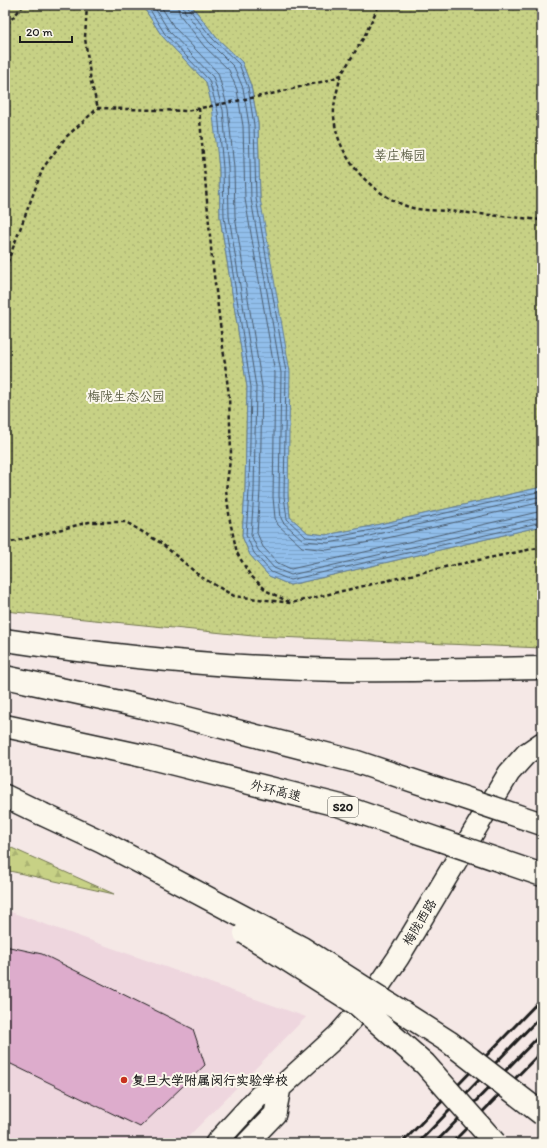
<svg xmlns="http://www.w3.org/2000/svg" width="547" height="1148" font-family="Itim,'LXGW WenKai TC',sans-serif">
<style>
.built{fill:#eed6de}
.forest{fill:url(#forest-firs);stroke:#727650}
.park{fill:url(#park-dots);stroke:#727650}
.water{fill:url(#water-rules);stroke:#627d98}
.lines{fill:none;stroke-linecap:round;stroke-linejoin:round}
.shore{stroke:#4b5d6f;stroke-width:1}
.building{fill:#ddaccc;stroke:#1c1c1c}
.secondary-casing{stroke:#1c1c1c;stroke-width:24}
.highway-casing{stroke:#1c1c1c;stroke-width:25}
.path{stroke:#1c1c1c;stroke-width:2.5;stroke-dasharray:4 3;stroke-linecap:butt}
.secondary{stroke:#fbf7ec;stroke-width:21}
.highway{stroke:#fbf7ec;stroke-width:22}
.rail{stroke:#1c1c1c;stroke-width:3}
.highway-bridge-casing{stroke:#1c1c1c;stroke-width:25;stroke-linecap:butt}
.highway-bridge{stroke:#fbf7ec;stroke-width:22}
.poi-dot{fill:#c8321e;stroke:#fbf7ec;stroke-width:1.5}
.labels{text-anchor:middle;stroke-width:4;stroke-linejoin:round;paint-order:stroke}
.shield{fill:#fbf7ec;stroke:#5f5e5a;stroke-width:1}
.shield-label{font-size:12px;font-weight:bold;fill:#1c1c1c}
.park-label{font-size:13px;fill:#585b41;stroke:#fbf7ec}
.street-label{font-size:13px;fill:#1c1c1c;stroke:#fbf7ec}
.poi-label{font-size:13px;font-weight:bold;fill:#1c1c1c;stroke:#fbf7ec;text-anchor:start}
</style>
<defs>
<pattern id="forest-firs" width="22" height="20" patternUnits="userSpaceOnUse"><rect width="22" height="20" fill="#c7d185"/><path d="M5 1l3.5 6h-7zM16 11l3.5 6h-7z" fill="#aab372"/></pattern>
<pattern id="park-dots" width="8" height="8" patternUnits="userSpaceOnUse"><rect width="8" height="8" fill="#c7d185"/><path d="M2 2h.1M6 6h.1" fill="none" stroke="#aab372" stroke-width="1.8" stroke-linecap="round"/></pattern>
<pattern id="water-rules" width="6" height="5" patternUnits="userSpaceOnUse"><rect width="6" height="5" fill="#91beeb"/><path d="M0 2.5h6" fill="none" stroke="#7ca3c9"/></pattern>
</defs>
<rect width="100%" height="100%" fill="#f5e8e6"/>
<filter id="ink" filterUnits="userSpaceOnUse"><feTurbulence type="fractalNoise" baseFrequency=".025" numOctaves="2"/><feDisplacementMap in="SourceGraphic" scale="8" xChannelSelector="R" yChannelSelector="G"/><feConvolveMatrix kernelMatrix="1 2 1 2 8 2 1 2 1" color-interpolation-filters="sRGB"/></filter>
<g filter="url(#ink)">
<path class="built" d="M5,910L306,1017L182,1143H5Z"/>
<path class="forest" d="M5,845L114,894L5,870Z"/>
<path class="park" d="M5,5H142L162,36L206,82L214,113L219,169L220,217L247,387L245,491L242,536L250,555L269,576L290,585L542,526V648L253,636L5,611Z
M191,5H542V487L367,527L326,535L308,533L290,517L260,198L258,124L251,86L242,62L216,37Z"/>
<path class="water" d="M142,5H191L216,37L242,62L251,86L258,124L260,198L290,372L288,496L290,517L308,533L326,535L367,527L542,487V526L290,585L269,576L250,555L242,536L245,491L247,387L220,217L219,169L212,106L206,82L162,36Z"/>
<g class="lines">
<path class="shore" d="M147,5L165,34L209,80L216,105L218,112L223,168L224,217L251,387L249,491L246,535L254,553L271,572L290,580L542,522
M153,5L169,31L213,77L223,110L228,168L229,216L256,387L254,491L251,535L258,550L274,568L291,575L542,517
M160,5L174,27L218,73L228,109L234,168L235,216L262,387L260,491L257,533L263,547L278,563L291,569L542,511
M177,5L180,15L204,46L229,70L237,90L243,126L245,199L275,373L273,497L275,518L278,525L302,547L327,550L370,542L542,502
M183,5L185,12L209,42L234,67L243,88L249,125L251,199L281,373L279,496L281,518L283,522L304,541L328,543L369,536L542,496
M188,5L189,9L213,39L239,64L248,87L254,125L256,198L286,372L284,496L287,519L306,537L327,539L367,531L542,491"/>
</g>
<path class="building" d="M5,946L42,954L193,1029L205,1065L140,1127L11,1064L5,1063Z
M5,1135L19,1143H5Z"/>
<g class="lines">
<g class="secondary-casing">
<path id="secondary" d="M216,1143L259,1096L280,1088L338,1035L370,999L398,958L509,773L526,754L542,743
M247,1143L275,1114L280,1088"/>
</g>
<g class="highway-casing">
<path id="highway" d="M5,640C116,657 230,668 342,670C409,671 476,669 542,668
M5,677L152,709
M5,726L139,755
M5,796L42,814"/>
</g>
<path class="path" d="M87,5L85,38L91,82L98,108
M5,31L8,23L24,5
M341,75C338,88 333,103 334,116C337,158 371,194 409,207C421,211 436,210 448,211C480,214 511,217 542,220
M199,108L212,259L229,396L231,453L226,490L230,521L237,553L250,575L267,591L289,602
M5,269L43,168L66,137L98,108L186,111L271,94L329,80L341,75L364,37L379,5
M5,542L8,543L89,522H126L161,543L201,577L234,596L291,603L445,567L542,547"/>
<use href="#secondary" class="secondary"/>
<use href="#highway" class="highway"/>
<path class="rail" d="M402,1143L542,998
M418,1143L542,1015
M435,1143L542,1033
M452,1143L542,1051"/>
<g class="highway-bridge-casing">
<path id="highway-bridge" d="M152,709L357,762L542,824
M139,755L341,806L542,875
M42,814L102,842L302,948L449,1042L542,1114
M245,933L358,1005L425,1064L495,1143"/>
</g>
<use href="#highway-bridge" class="highway-bridge"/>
</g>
</g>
<circle class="poi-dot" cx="124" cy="1080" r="4"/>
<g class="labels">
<rect class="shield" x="328" y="797" width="30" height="20" rx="3"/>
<g class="shield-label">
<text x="343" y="811">S20</text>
</g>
<g class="park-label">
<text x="400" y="160">莘庄梅园</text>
<text x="126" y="401">梅陇生态公园</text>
</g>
<g class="street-label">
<text transform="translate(276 790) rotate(14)" y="5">外环高速</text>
<text transform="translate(419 922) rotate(-59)" y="5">梅陇西路</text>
</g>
<g class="poi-label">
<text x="132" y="1085">复旦大学附属闵行实验学校</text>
</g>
</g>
<rect width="547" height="1148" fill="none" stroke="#fbf7ec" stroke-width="20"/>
<rect x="10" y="10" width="527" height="1128" fill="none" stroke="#1c1c1c" stroke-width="1.5" filter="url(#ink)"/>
<path d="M20 36v6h52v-6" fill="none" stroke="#1c1c1c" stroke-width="2"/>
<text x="26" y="36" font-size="12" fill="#1c1c1c" stroke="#fbf7ec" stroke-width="3" paint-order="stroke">20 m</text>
</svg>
